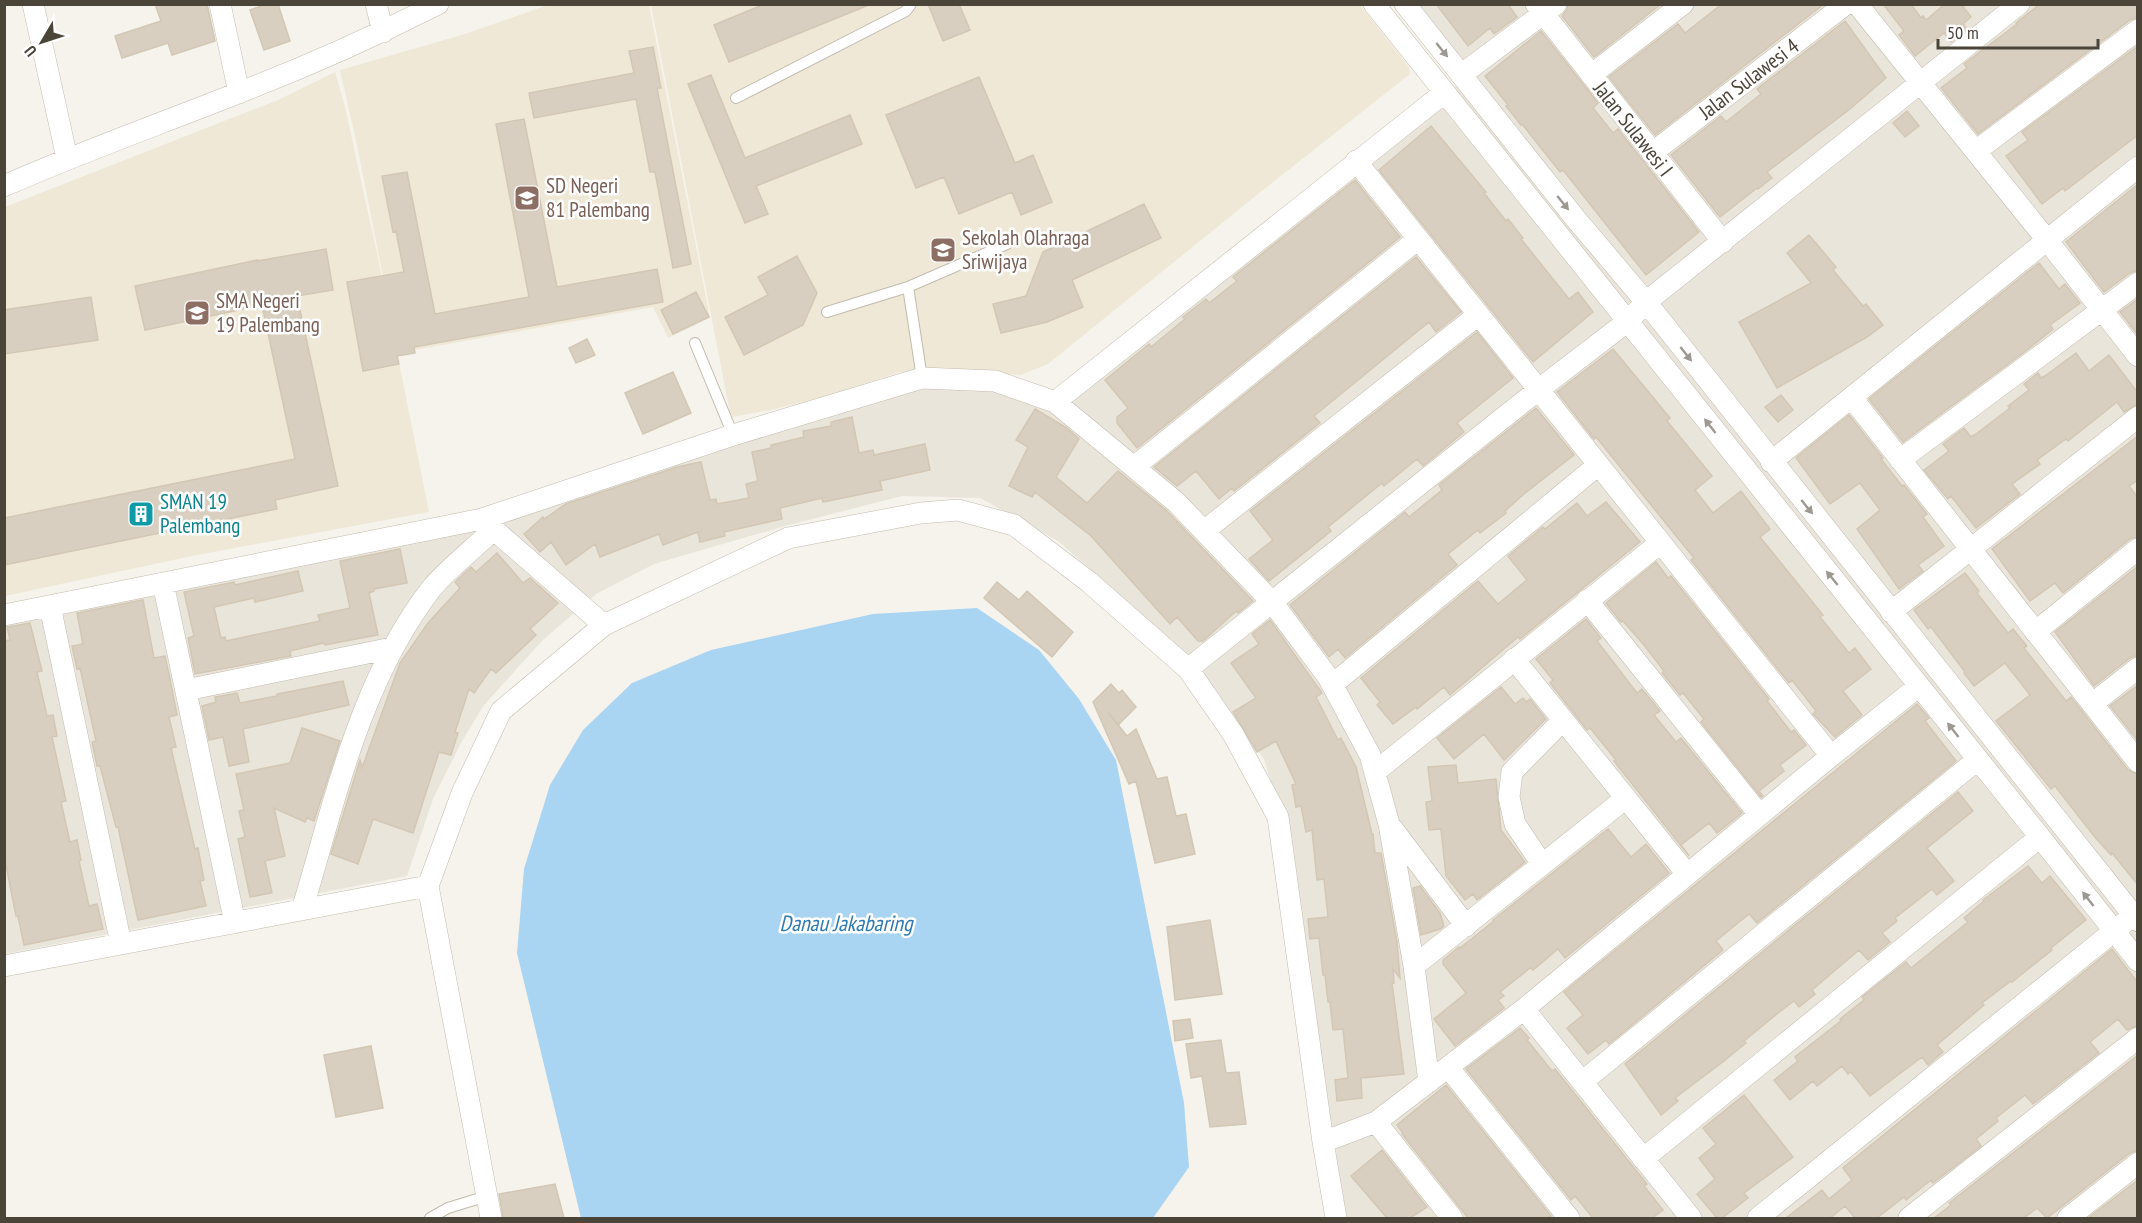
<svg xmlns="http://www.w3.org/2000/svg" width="2142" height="1223" font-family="'PT Sans Narrow',sans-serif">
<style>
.residential{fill:#eae5da}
.education{fill:#efe8d6}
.water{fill:#a9d4f2}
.building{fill:#d8cfc1;stroke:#d3c7b4;stroke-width:1.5}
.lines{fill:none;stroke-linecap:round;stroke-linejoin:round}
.service-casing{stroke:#c2bbae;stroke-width:12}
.minor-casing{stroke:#c2bbae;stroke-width:22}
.service{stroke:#fff;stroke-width:10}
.minor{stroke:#fff;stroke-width:21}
.oneway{fill:#9c9892}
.labels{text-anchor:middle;stroke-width:5;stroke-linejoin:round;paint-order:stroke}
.street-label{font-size:21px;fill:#4b4439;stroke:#fff}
.education-label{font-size:21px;fill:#785e54;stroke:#fff;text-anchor:start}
.culture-label{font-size:21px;fill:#0d838f;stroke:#fff;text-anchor:start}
.water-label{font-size:22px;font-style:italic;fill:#2e7ab2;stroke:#fff}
</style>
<rect width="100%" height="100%" fill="#f6f3ec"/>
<path class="residential" d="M1416,5H2137V1218H1343L1290,846L1264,759L1199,670L1123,598L1058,541L980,498L902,496L785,526L654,564L596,594L543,640L484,705L461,743L433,799L407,876L5,954V619L462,526L906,387L972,383L1051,406L1468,76Z"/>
<path class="education" d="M548,5H649L710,318L668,338L653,307L398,353L357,145L340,70L465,34Z
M651,5H1360L1409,67L1410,74L1263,190L1048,364L1021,375L932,368L900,372L830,395L775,409L733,417L730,413Z
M335,72L345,107L378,258L429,512L192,556L5,596V207L278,100Z"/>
<path class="water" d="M977,608L1039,650L1079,699L1116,760L1184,1103L1189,1167L1153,1218H581L517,953L524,869L550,785L583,730L632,683L711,650L873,614Z"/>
<path class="building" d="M155,4H207L215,41L172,55L168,43L122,58L115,36L161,21Z
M267,4H278L290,41L264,50L250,10Z
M765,4H869V5L729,62L714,25Z
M928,4H959L970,30L943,41Z
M1436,4H1508L1517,17L1494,34L1490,28L1468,46Z
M1568,4H1661L1594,57L1562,16L1567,10Z
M1722,4H1824L1655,135L1609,77L1678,24L1685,33Z
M1883,4H1911L1921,18L1923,16L1926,20L1945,4H1961L1971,17L1963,24L1967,29L1951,42L1944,33L1915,56L1899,35L1904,31Z
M2040,4H2138V17L2130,20L1978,134L1941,88L1967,68L1964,64L2017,24L2016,23Z
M1845,21L1886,78L1850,109L1767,172L1772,178L1758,189L1757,188L1720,217L1671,155L1721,116L1726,122L1761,94L1757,89Z
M1541,31L1598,103L1593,108L1613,133L1618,129L1699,232L1646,275L1563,170L1560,172L1522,124L1521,125L1506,106L1508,105L1485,76Z
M2138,46V135L2065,191L2063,188L2042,204L2006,156L2028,140L2022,132Z
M653,47L661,88H657L691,264L673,268L655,172H650L636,99L534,118L529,93L634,73L629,51Z
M711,75L745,158L850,115L862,144L756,186L768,214L745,223L688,84Z
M979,77L1015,163L1033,155L1052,202L1021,215L1012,192L959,214L944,177L916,188L886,115Z
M1907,111L1919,126L1905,137L1893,123Z
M524,119L557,287L657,269L663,302L414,347L415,353L397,356L399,364L363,371L347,282L404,272L396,231L393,232L382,176L407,172L435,314L529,297L496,124Z
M1431,126L1486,192L1484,193L1506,221L1508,219L1523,238L1521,239L1569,299L1578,292L1593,312L1533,362L1379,170Z
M1355,180L1400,237L1137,448L1117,423V417L1128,408L1105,380L1149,344L1151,347L1185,319L1183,317L1206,299L1209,303L1237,281L1233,277Z
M2138,184V270L2130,273L2104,292L2066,242Z
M1144,204L1161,238L1072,280L1083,307L1047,322L1001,333L993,304L1026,296L1043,252Z
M1809,235L1836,267L1833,270L1863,306L1866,304L1883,325L1867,337L1777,388L1739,322L1811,283L1787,253Z
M326,249L333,290L297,296L338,486L275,500L277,509L4,565V518L295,459L262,305L145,330L135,286L257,260V261Z
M797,256L817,293L803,325L744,355L725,317L768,295L758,277Z
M1416,257L1461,312L1436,332L1429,322L1314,416L1320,423L1234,491L1232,488L1219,499L1196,471L1177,486L1154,467Z
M2039,263L2059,289L2065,284L2080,303L2050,325L2053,329L2023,353L1903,442L1869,399Z
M696,292L709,317L673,334L661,310Z
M91,297L98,340L4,354V310Z
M2138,299V335L2120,312Z
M1477,332L1513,378L1457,423L1464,432L1423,466L1417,459L1384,486L1382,483L1328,527L1331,531L1269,581L1249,559L1273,540L1250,511Z
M587,339L595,355L576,363L569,348Z
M1613,349L1670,418L1667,421L1712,476L1695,490L1713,513L1741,491L1770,529L1760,537L1823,615L1820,617L1849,653L1855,648L1871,669L1843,691L1862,715L1835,737L1813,714L1816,711L1792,680L1789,683L1691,560L1694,558L1600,442L1596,437L1594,439L1557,392Z
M2076,353L2089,371L2109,355L2138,393V404L2124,412L2117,402L2068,441L2066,439L2037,460L2040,464L2012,484L2020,494L1976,528L1951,496L1948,499L1924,470L1949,451L1943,444L1964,428L1971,437L1976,434L2010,408L2008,406L2029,390L2024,384L2038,373L2041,378L2045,376Z
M673,372L691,413L643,434L625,393Z
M1781,395L1793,410L1778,422L1765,407Z
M1536,408L1574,455L1524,494L1505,511L1506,513L1480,533L1478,530L1448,554L1457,565L1345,658L1338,649L1329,657L1290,605L1405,512L1409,517L1442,490L1439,485Z
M1035,409L1067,428L1079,439L1056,477L1087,503L1118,471L1167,511L1253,601L1238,613L1237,611L1234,613L1203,641H1198L1177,617L1170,624L1091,536L1035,492L1032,497L1009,486L1028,447L1016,440Z
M1849,415L1883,458L1881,459L1902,486L1904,485L1927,514L1923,517L1944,546L1918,565L1923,571L1899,589L1857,529L1880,510L1860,483L1830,504L1796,458Z
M852,417L859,453L873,450L874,455L925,444L930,470L880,481L882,490L823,502L822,498L780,508L782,519L724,532L725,536L700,542L698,532L663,545L659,534L600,557L595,544L566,565L551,542L540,552L524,534L543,517L544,519L566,504L677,467L701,462L710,500L716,499L717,504L749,498L746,484L758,481L752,452L771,448V445L804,437L803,431L831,426V422Z
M2138,436V480L2129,486L2138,498V536L2130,539L2063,593L2055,583L2030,601L1992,549Z
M1606,502L1640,542L1520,639L1518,637L1450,695L1444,687L1417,709L1416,707L1393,724L1377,705L1380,702L1361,678L1478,581L1498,604L1527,580L1508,556L1543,527L1545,529L1577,503L1587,516Z
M400,549L407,583L374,589V591L369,593L378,635L325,645L324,643L290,651L291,656L195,674L188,638L194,636L184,592L234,582L235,585L298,571L303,591L255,602L254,598L214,607L221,638L225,637L226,641L320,621L318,615L350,608L340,561Z
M497,553L523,583L530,578L558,603L530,629L536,635L496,673L491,669L474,693L469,689L455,732L458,733L451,755L439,752L413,833L373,819L358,864L331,854L360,760L362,768L400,663L428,623L460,588L455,582L471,567L476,572Z
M1656,562L1668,578L1671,576L1769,699L1767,701L1791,732L1794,730L1806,745L1780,765L1784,771L1759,791L1763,796L1761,797L1701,722L1704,719L1683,693L1680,695L1662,673L1664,671L1644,645L1623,621L1621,622L1606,603Z
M2138,566V655L2130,658L2094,686L2055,632Z
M1965,573L1979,591L1977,593L2008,633L2013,629L2027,646L2024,648L2066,701L2071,697L2128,770L2138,774V885L2112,853L2111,855L2094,836L2055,786L2051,789L1996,721L2030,695L2005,663L1974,686L1964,673L1965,672L1931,627L1928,629L1914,610Z
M997,582L1019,600L1027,591L1073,632L1052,657L984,598Z
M143,600L154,658L165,656L170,679L177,715L169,717L176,747L171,748L195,849L198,848L204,880L200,881L206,906L138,920L118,827H116L100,766H97L92,742L96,741L80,668L77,669L72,646L83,644L77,613Z
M1586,619L1601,638L1597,641L1637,693L1642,689L1660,711L1654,715L1676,742L1681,738L1742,813L1717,833L1709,823L1681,845L1689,856L1614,761L1616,760L1590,728L1587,730L1550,683L1553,680L1536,659Z
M1270,620L1322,693L1316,697L1338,740L1341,738L1356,767L1372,834H1373L1375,853H1381L1397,942L1400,978L1393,969L1394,983H1392L1404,1074L1361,1078L1362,1098L1337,1101L1335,1080L1348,1078L1343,1029L1333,1030L1330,1002H1328L1325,975H1323L1319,938L1310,939L1308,919L1328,917L1324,879L1317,880L1312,830L1306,832L1301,806L1296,807L1292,785L1296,784L1276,741L1257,752L1233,712L1256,698L1231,663L1259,644L1252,634Z
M30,623L42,671L37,672L47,716L53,715L57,736L52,737L66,801L61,802L70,842L77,840L81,860L79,861L89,906L97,904L103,929L24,945L18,916H16L4,855V641L10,640L7,627Z
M343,681L349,705L243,729L249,762L229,766L223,737L209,740L202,706L216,702L215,697L237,693L240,703L277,696V694Z
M1111,684L1119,693L1122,690L1136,707L1118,725L1108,712L1127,736L1136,729L1157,779L1167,777L1176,816L1186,814L1195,854L1155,863L1136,781L1129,784L1093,702Z
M2138,685V741L2110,706Z
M1501,687L1515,704L1523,698L1526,702L1530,699L1546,719L1504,760L1484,734L1454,759L1437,738Z
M1917,704L1929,718L1925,721L1956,761L1757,923L1749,914L1716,941L1723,950L1609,1044L1606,1040L1588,1054L1567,1028L1583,1015L1564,992Z
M302,728L340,741L314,821L307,818L305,822L274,808L285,856L265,861L272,893L250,897L238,839L245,837L239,811L244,810L236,774L290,763Z
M1456,765L1458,783L1496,779L1501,830L1525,862L1477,900L1473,894L1465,900L1446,876L1441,829L1429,830L1426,802L1432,801L1428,767Z
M1958,792L1973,811L1927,848L1954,881L1937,895L1932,889L1895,918L1897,921L1882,933L1890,942L1868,960L1859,950L1812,990L1815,994L1799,1007L1794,1001L1778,1013L1744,1041L1746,1043L1724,1061L1675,1098L1678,1101L1661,1115L1625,1064Z
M1608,829L1631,857L1646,844L1669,873L1565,958L1558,949L1533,970L1530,968L1500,992L1504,996L1498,1000L1504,1008L1455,1046L1434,1019L1466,993L1443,964V960L1459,947L1460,948L1494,921L1493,920Z
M2028,866L2042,883L2050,876L2086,920L2051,948L2052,950L2012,982L2011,981L1982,1003L1984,1005L1937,1045L1943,1052L1928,1065L1922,1057L1870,1096L1851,1072L1848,1074L1842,1066L1817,1086L1813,1081L1790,1100L1774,1080L1798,1061L1795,1057L1842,1020L1840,1019L1864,1000L1862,997L1906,962L1911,968L1968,922L1964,918L1984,901L1983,900Z
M1420,886L1440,913L1444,926L1440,929L1421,935L1413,888Z
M1210,920L1222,994L1175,1000L1167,927Z
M2112,949L2138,983V1025L2127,1030L2118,1019L2090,1042L2099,1053L2033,1104L2025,1095L1996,1118L1998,1121L1976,1139L1981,1146L1933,1183L1931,1180L1906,1200L1904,1197L1877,1218H1855L1845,1206L1830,1218H1786L1822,1190L1829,1199L1852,1180L1843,1168Z
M1190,1019L1193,1038L1175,1041L1173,1021Z
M1520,1028L1529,1038L1527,1040L1552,1071L1555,1069L1647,1184L1644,1186L1663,1210L1652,1218H1593L1575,1196L1571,1200L1466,1069Z
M1221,1040L1226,1073L1239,1072L1246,1124L1210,1127L1202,1076L1191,1078L1186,1044Z
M371,1046L383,1108L336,1117L324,1055Z
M2138,1055V1150L2130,1153L2047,1218L2037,1208L2024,1218H1934L1951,1205L1949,1203Z
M1446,1085L1551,1216L1547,1218H1468L1402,1134L1403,1133L1397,1125Z
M1744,1095L1793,1157L1744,1193L1748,1198L1734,1209L1722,1218H1717L1697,1194L1715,1179L1699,1158L1716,1144L1703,1128Z
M1382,1150L1427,1207L1410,1218H1387L1351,1176Z
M2138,1180V1218H2088Z
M555,1184L564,1218H503L499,1194Z"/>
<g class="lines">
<g class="service-casing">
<path id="service" d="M736,98L906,11L911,4
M908,287L1007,244
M827,312L908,287L922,378
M695,343L733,435
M430,1218L448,1208L487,1196"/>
</g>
<g class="minor-casing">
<path id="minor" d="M33,4L67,158
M220,4L239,93
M376,4L383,32
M1374,4L2040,837L2138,961
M1405,4L1575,218L1646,302L2138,921
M1536,4L1723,242
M1857,4L2047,240L2138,356
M1461,75L1556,4
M1591,75L1683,4
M1976,151L2138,30
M1652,153L1846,4
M1356,161L1831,756
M4,186C81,152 160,124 238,93C306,67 373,37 438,4
M1852,398L2138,762
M1055,402L1444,93
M1900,460L2138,283
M1771,462L2138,167
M1134,467L1418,239
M484,521L604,625
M1204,531L1478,315
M163,583L235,923
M1587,600L1759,814
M50,606L121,944
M1891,612L2138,417
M4,615L482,519L733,435L922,378L995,381L1055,402L1176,502L1272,602L1328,677L1370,755L1389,824L1414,966L1429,1082
M2035,632L2138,549
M1514,659L1687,874
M1188,669L1538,390L1628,321L1646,302L2019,4
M1332,685L1598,465
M186,690L392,648
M2092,704L2138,668
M1375,772L1660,543
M1392,828L1466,926
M1542,864L1515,824L1509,797L1512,772L1563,720
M302,910C335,801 360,681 431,589C446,570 476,547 494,529
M4,966L428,886
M1414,966L1626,798
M1524,1009L1691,1218
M1448,1067L1569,1218
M1582,1082L1977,760
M1376,1122L1452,1218
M1323,1142L1376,1122L1448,1067L1524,1009L1831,756L1919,686
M1643,1159L2040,837
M491,1218L428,886L462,793L501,711L604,625L788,538L921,513L958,510L1014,525L1089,582L1188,669L1233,734L1278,817L1323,1142L1336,1218
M1758,1218L2124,923
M1909,1218L2138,1038
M2068,1218L2138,1163"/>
</g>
<use href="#service" class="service"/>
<use href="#minor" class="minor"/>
</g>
<defs><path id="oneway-solid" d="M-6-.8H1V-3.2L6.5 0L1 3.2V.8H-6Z" transform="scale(1.5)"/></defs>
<g class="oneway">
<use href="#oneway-solid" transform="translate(1442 50) rotate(51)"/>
<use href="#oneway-solid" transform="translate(1563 203) rotate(51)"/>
<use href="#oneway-solid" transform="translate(1686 354) rotate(52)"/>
<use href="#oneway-solid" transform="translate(1710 426) rotate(-128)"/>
<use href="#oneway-solid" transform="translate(1807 507) rotate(51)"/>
<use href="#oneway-solid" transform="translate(1832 578) rotate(-129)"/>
<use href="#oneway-solid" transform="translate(1953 730) rotate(-128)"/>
<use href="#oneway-solid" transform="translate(2088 899) rotate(-128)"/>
</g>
<defs>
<g id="school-square" transform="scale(1.35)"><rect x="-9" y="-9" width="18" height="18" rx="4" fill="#8d6e63" stroke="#fff"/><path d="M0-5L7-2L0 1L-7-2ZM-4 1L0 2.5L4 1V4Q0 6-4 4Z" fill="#fff"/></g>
<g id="building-square" transform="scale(1.35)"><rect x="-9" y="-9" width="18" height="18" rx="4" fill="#0f9aa8" stroke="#fff"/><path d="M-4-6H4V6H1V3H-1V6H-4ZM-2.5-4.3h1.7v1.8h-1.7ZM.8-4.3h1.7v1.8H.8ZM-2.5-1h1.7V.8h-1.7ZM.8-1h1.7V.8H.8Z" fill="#fff"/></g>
</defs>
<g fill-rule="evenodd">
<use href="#school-square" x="527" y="198"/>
<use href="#school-square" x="943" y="250"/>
<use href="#school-square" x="197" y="313"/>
<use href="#building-square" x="141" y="514"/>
</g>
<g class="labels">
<g class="street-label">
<text transform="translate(1749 79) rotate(-37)" y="7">Jalan Sulawesi 4</text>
<text transform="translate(1633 129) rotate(52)" y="7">Jalan Sulawesi I</text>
</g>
<g class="education-label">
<text x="546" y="193">SD Negeri<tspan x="546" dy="24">81 Palembang</tspan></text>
<text x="962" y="245">Sekolah Olahraga<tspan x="962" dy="24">Sriwijaya</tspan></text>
<text x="216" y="308">SMA Negeri<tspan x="216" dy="24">19 Palembang</tspan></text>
</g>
<g class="culture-label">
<text x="160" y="509">SMAN 19<tspan x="160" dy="24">Palembang</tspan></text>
</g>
<g class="water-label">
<text x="846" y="931">Danau Jakabaring</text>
</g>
</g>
<rect width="2142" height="1223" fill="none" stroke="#4b4439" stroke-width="12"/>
<g transform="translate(42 42) rotate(231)" stroke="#ffffff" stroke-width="4.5" paint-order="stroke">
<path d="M0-4.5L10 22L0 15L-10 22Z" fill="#4b4439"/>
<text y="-9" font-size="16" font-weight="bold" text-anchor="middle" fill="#4b4439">U</text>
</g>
<path d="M1938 39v9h160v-9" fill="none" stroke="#4b4439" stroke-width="3"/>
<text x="1947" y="39" font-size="18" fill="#4b4439" stroke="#ffffff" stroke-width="4.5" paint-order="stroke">50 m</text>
</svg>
